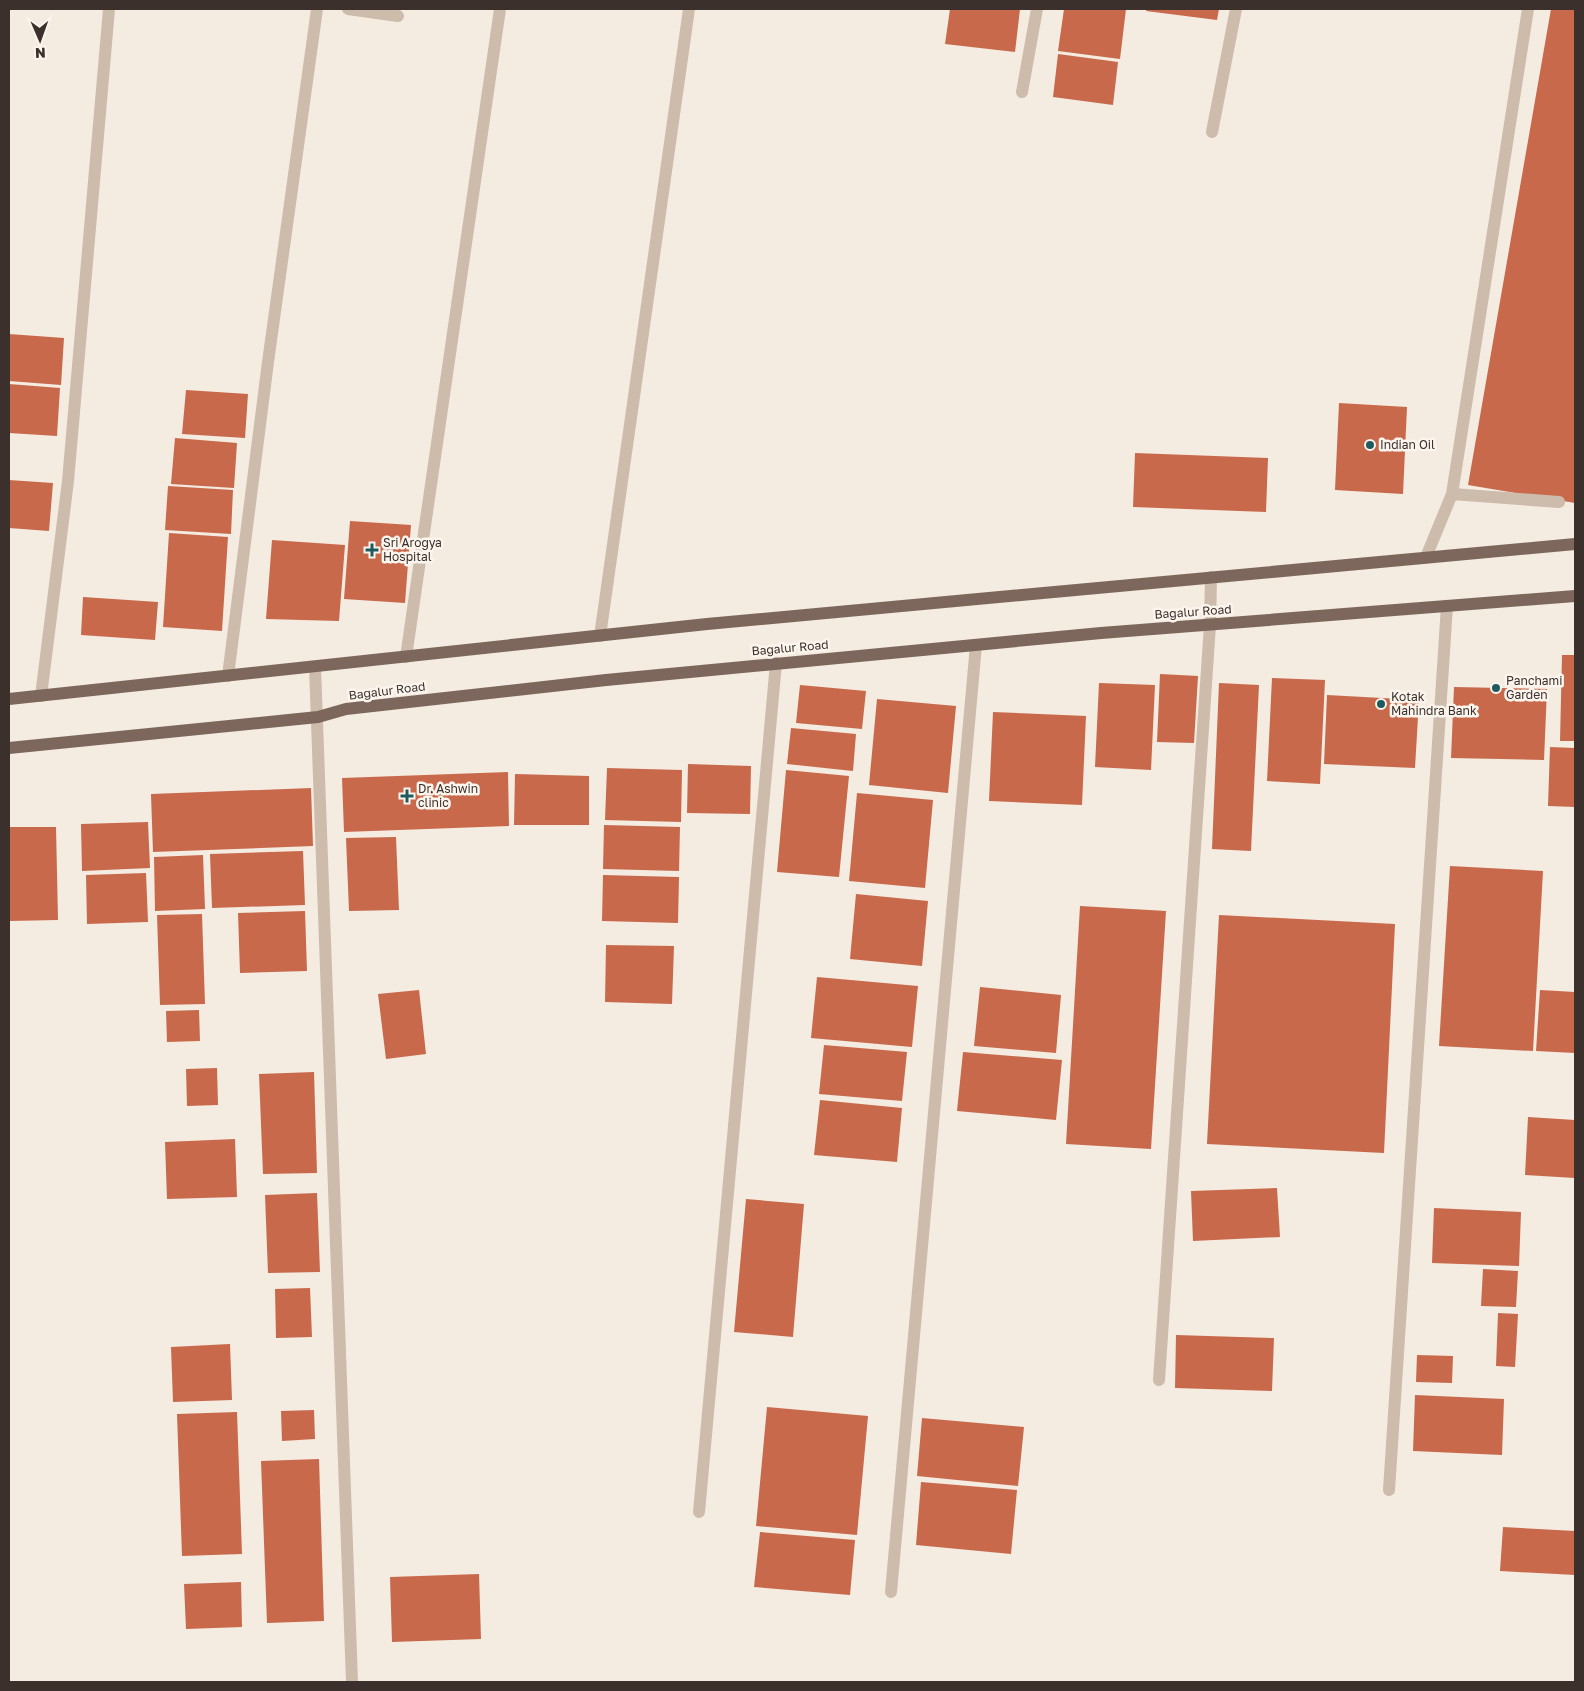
<svg xmlns="http://www.w3.org/2000/svg" width="1584" height="1691" font-family="'Golos Text',sans-serif">
<style>
.building{fill:#c8694b}
.lines{fill:none;stroke-linecap:round;stroke-linejoin:round}
.minor{stroke:#cdbbac;stroke-width:12}
.major{stroke:#7d675c;stroke-width:12}
.poi-dot{fill:#1f5a5e;stroke:#fbf5ee;stroke-width:2}
.labels{text-anchor:middle;stroke-width:5;stroke-linejoin:round;paint-order:stroke}
.poi-label{font-size:12px;fill:#3b302b;stroke:#fbf5ee;text-anchor:start}
.street-label{font-size:12px;fill:#3b302b;stroke:#fbf5ee}
</style>
<rect width="100%" height="100%" fill="#f4ebe1"/>
<path class="building" d="M950,9H1020L1015,52L945,44Z
M1064,9H1126L1120,59L1058,51Z
M1147,9H1219L1217,20L1146,11Z
M1551,9H1575V503L1468,485Z
M1058,54L1118,62L1113,105L1053,97Z
M9,334L64,338L61,385L9,381Z
M9,384L60,388L57,436L9,433Z
M186,390L248,394L245,438L182,434Z
M1339,403L1407,407L1403,494L1335,490Z
M175,438L237,443L234,488L171,484Z
M1135,453L1268,458L1266,512L1133,507Z
M9,480L53,483L49,531L9,528Z
M168,486L233,490L231,534L165,530Z
M350,521L411,525L405,603L344,599Z
M169,533L228,537L222,631L163,627Z
M272,540L345,545L339,621L266,619Z
M83,597L158,602L155,640L81,635Z
M1562,655H1575V741H1560Z
M1160,674L1198,676L1194,743L1157,742Z
M1272,678L1325,680L1320,784L1267,781Z
M1099,683L1155,685L1151,770L1095,767Z
M1219,683L1259,685L1251,851L1212,849Z
M800,685L866,691L862,729L796,723Z
M1454,687L1547,689L1544,760L1451,758Z
M1327,695L1419,700L1415,768L1324,764Z
M877,699L956,706L948,793L869,785Z
M993,712L1086,716L1082,805L989,801Z
M791,728L856,734L853,771L787,764Z
M1550,747L1575,748V807L1548,806Z
M688,764L751,766L750,814L687,813Z
M607,768L682,770L681,822L605,820Z
M786,770L849,776L839,877L777,872Z
M508,772L509,826L344,832L342,778Z
M515,774L589,776V825H514Z
M311,788L313,846L153,852L151,794Z
M857,793L933,800L925,888L849,881Z
M148,822L150,868L82,871L81,824Z
M604,825L680,827L679,871L603,869Z
M9,827H56L58,920L9,921Z
M396,837L399,910L349,911L346,838Z
M303,851L305,905L212,908L210,854Z
M203,855L205,909L155,911L154,857Z
M1450,866L1543,871L1533,1051L1439,1046Z
M146,873L148,922L87,924L86,875Z
M603,875L679,877L678,923L602,921Z
M856,894L928,901L922,966L850,959Z
M1080,906L1166,911L1151,1149L1066,1144Z
M305,911L307,971L240,973L238,913Z
M202,914L205,1004L160,1005L157,915Z
M1219,915L1395,924L1384,1153L1207,1144Z
M606,945L674,946L672,1004L605,1002Z
M817,977L918,986L912,1047L811,1038Z
M980,987L1061,995L1056,1053L974,1046Z
M419,990L426,1054L386,1059L378,994Z
M1540,990L1575,992V1053L1536,1051Z
M199,1010L200,1041L167,1042L166,1011Z
M824,1045L907,1052L902,1101L819,1094Z
M963,1052L1062,1060L1056,1120L957,1111Z
M217,1068L218,1105L187,1106L186,1069Z
M314,1072L317,1173L263,1174L259,1074Z
M820,1100L902,1108L897,1162L814,1155Z
M1528,1117L1575,1120V1178L1525,1175Z
M235,1139L237,1197L167,1199L165,1142Z
M1277,1188L1280,1237L1193,1241L1191,1191Z
M317,1193L320,1272L268,1273L265,1195Z
M746,1199L804,1204L793,1337L734,1332Z
M1434,1208L1521,1212L1519,1266L1432,1263Z
M1483,1269L1518,1271L1516,1307L1481,1306Z
M310,1288L312,1337L276,1338L275,1289Z
M1498,1313L1518,1314L1515,1367L1496,1366Z
M1176,1335L1274,1338L1272,1391L1175,1388Z
M230,1344L232,1400L173,1402L171,1347Z
M1417,1355L1453,1356L1452,1383L1416,1382Z
M1415,1395L1504,1399L1502,1455L1413,1451Z
M767,1407L868,1416L857,1535L756,1526Z
M314,1410L315,1439L282,1441L281,1411Z
M237,1412L242,1554L182,1556L177,1414Z
M922,1418L1024,1427L1018,1486L917,1476Z
M319,1459L324,1621L267,1623L261,1461Z
M921,1482L1017,1490L1011,1554L916,1545Z
M1503,1527L1575,1531V1575L1500,1571Z
M760,1532L855,1540L850,1595L754,1587Z
M479,1574L481,1639L392,1642L390,1577Z
M241,1582L242,1627L186,1629L184,1584Z"/>
<g class="lines">
<path class="minor" d="M348,9L398,16
M1022,92L1037,9
M1212,132L1236,9
M1452,494L1559,502
M1426,557L1452,494L1528,9
M600,636L689,9
M406,657L500,9
M315,667L352,1682
M228,676L268,362L317,9
M41,696L68,481L109,9
M1159,1380L1210,625L1211,577
M1389,1490L1447,606
M699,1512L776,663
M891,1592L976,645"/>
<path class="major" d="M9,699L707,624L1575,544
M9,748L318,717L346,709L606,680L1101,633L1575,596"/>
</g>
<g class="poi-dot">
<circle cx="1370" cy="445" r="5"/>
<path d="M369.5 542.5h5v5h5v5h-5v5h-5v-5h-5v-5h5z"/>
<circle cx="1496" cy="688" r="5"/>
<circle cx="1381" cy="704" r="5"/>
<path d="M404.5 788.5h5v5h5v5h-5v5h-5v-5h-5v-5h5z"/>
</g>
<g class="labels">
<g class="poi-label">
<text x="1380" y="449">Indian Oil</text>
<text x="383" y="547">Sri Arogya<tspan x="383" dy="14">Hospital</tspan></text>
<text x="1506" y="685">Panchami<tspan x="1506" dy="14">Garden</tspan></text>
<text x="1391" y="701">Kotak<tspan x="1391" dy="14">Mahindra Bank</tspan></text>
<text x="418" y="793">Dr. Ashwin<tspan x="418" dy="14">clinic</tspan></text>
</g>
<g class="street-label">
<text transform="translate(1193 612) rotate(-4)" y="4">Bagalur Road</text>
<text transform="translate(790 648) rotate(-5)" y="4">Bagalur Road</text>
<text transform="translate(387 691) rotate(-7)" y="4">Bagalur Road</text>
</g>
</g>
<rect width="1584" height="1691" fill="none" stroke="#3b302b" stroke-width="20"/>
<g transform="translate(40 40) rotate(178)" stroke="#fbf5ee" stroke-width="4" paint-order="stroke">
<path d="M0-4L9 19L0 12L-9 19Z" fill="#3b302b"/>
<text y="-8" font-size="14" font-weight="bold" text-anchor="middle" fill="#3b302b">N</text>
</g>
</svg>
